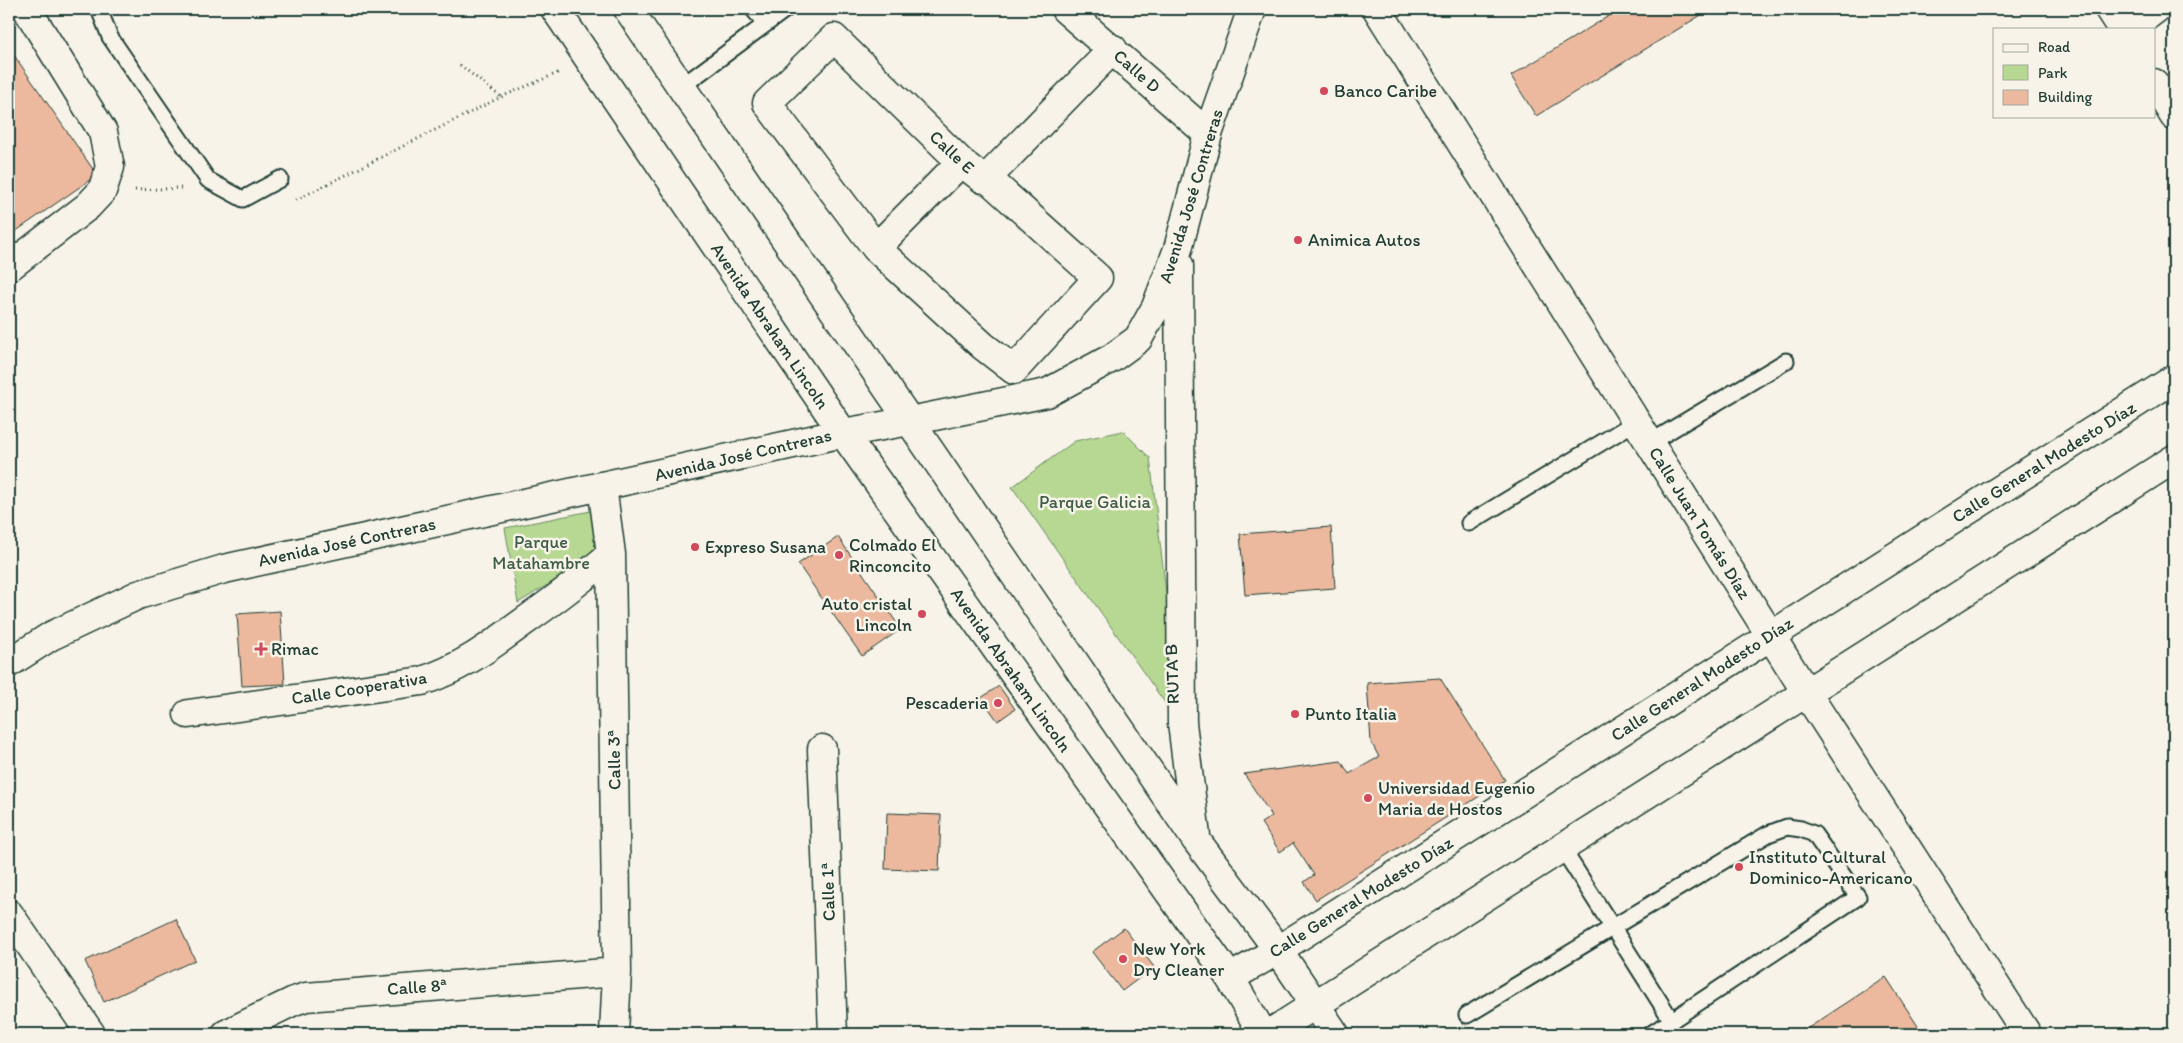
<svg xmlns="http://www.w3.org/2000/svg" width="2183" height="1043" font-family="Itim,sans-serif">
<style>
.green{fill:#b6d892;stroke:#6a8a63}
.building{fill:#ecb99e;stroke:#1f3d34}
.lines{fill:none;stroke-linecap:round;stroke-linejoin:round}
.service-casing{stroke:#1f3d34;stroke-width:19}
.minor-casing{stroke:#1f3d34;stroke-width:31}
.secondary-casing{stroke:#1f3d34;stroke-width:31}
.path{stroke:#1f3d34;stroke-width:3;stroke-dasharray:1 4;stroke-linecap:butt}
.service{stroke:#f7f3e8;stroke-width:15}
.minor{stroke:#f7f3e8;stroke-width:28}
.secondary{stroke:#f7f3e8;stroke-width:28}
.poi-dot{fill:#d1495b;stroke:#f7f3e8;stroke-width:2}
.labels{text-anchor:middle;stroke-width:5;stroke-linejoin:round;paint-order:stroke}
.street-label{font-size:18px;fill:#1f3d34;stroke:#f7f3e8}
.poi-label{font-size:18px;fill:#1f3d34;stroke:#f7f3e8;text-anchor:start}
.park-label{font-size:18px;fill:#3d5c47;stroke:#f7f3e8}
</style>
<rect width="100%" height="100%" fill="#f7f3e8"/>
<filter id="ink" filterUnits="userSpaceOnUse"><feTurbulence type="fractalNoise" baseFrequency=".02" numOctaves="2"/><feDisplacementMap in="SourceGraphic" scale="10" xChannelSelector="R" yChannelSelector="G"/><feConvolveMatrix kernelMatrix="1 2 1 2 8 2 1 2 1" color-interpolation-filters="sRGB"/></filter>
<g filter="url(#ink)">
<path class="green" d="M1123,431L1150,458L1177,685L1170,710L1012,487L1075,441Z
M591,511L596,522L599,546L588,560L518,603L505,528Z"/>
<path class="building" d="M1620,9H1711L1536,116L1511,76Z
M9,48L97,175L9,236Z
M1331,527L1335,588L1245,595L1240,534Z
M838,537L901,629L862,656L798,564Z
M280,611L285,684L242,686L237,614Z
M1440,678L1505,780L1316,900L1304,882L1314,875L1293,843L1280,852L1261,823L1272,816L1244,774L1341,761L1349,774L1379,757L1371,742L1367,683Z
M999,686L1015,709L998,721L981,698Z
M887,813L941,815L939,871L885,869Z
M176,919L195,960L104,1002L85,961Z
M1124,928L1154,967L1122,991L1092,952Z
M1886,977L1923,1034H1799Z"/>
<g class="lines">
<g class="service-casing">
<path id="service" d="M99,9L110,37L208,180L243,199L280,179
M753,9L766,24
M681,87L786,9
M1651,442L1786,361
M1469,523L1637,421
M1562,848L1672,1021
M1467,1015L1768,834L1787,827L1801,829L1814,834L1858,897L1651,1034"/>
</g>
<g class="minor-casing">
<path id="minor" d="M1065,9L1208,134
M1377,9L1806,692L2027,1034
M2109,9L2122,29
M2129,29L2156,9
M2154,83L2174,116
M961,162L876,248L983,346L1014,370L1098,278L987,178
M876,248L767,103L834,38L961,162L983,179L987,178L1113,49
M9,267L88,206L102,191L110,167L103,132L27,9
M602,486L611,554L617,972L614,1034
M188,714L422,681C462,668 489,647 522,623C553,601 583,579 611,554
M822,749L833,1034
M9,914L91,1034
M1230,978L1278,950L2174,379
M226,1034L294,1001L306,997L617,972
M1269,1034L2174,459"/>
</g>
<g class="secondary-casing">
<path id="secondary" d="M555,9L843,433L1230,978L1263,1034
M628,9L1196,840L1278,950L1335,1034
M1179,265L1182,723L1196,836
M9,663L51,636L138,595L224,569L843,433L910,421L1047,393L1112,358L1138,339L1156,307L1178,249L1208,134L1252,9"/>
</g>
<path class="path" d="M460,65L501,97
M135,190L183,188
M296,200L501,97L560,72"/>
<use href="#service" class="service"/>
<use href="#minor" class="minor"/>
<use href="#secondary" class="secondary"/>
</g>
</g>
<g class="poi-dot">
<circle cx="1324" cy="91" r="5"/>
<circle cx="1298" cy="240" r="5"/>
<circle cx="695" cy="547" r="5"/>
<circle cx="839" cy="555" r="5"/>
<circle cx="922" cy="614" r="5"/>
<path d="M258.5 641.5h5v5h5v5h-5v5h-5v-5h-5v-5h5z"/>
<circle cx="998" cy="703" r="5"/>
<circle cx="1295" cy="714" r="5"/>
<circle cx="1368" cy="798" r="5"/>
<circle cx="1739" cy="867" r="5"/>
<circle cx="1123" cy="959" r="5"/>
</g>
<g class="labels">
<g class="street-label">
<text transform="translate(1137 71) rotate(41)" y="6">Calle D</text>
<text transform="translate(952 152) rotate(43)" y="6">Calle E</text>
<text transform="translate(1191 196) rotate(-73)" y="6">Avenida José Contreras</text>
<text transform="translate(770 326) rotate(56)" y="6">Avenida Abraham Lincoln</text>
<text transform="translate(743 455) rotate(-13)" y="6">Avenida José Contreras</text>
<text transform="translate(2044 462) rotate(-32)" y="6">Calle General Modesto Díaz</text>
<text transform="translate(1700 523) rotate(58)" y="6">Calle Juan Tomás Díaz</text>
<text transform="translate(347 542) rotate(-12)" y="6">Avenida José Contreras</text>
<text transform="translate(1011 670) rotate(55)" y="6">Avenida Abraham Lincoln</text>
<text transform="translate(1172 674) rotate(-92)" y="6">RUTA B</text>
<text transform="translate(1702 679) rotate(-33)" y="6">Calle General Modesto Díaz</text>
<text transform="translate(359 688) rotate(-9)" y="6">Calle Cooperativa</text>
<text transform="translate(614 760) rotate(-91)" y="6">Calle 3ª</text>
<text transform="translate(828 892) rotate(-92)" y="6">Calle 1ª</text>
<text transform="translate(1361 897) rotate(-32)" y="6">Calle General Modesto Díaz</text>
<text transform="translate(417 987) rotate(-4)" y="6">Calle 8ª</text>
</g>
<g class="poi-label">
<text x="1334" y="97">Banco Caribe</text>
<text x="1308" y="246">Animica Autos</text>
<text x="849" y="551">Colmado El<tspan x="849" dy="21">Rinconcito</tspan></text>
<text x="705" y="553">Expreso Susana</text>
<text x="912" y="610" text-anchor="end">Auto cristal<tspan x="912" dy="21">Lincoln</tspan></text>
<text x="271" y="655">Rimac</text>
<text x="988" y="709" text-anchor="end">Pescaderia</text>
<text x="1305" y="720">Punto Italia</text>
<text x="1378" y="794">Universidad Eugenio<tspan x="1378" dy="21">Maria de Hostos</tspan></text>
<text x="1749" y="863">Instituto Cultural<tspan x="1749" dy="21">Dominico-Americano</tspan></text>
<text x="1133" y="955">New York<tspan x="1133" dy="21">Dry Cleaner</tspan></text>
</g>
<g class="park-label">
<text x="1095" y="508">Parque Galicia</text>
<text x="541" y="548">Parque<tspan x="541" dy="21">Matahambre</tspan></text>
</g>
</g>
<rect width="2183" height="1043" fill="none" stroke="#f7f3e8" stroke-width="30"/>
<rect x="15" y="15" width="2153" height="1013" fill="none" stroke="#1f3d34" stroke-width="2" filter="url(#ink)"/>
<rect x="1993" y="28" width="162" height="90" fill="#f7f3e8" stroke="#a1aaa0"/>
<rect x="2003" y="44" width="25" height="8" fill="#f7f3e8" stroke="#a1aaa0"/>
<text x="2038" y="52" font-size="15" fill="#1f3d34">Road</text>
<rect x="2003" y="65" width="25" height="15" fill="#b6d892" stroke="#a1aaa0"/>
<text x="2038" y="78" font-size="15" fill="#1f3d34">Park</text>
<rect x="2003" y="90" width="25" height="15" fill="#ecb99e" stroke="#a1aaa0"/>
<text x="2038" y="102" font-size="15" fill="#1f3d34">Building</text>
</svg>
